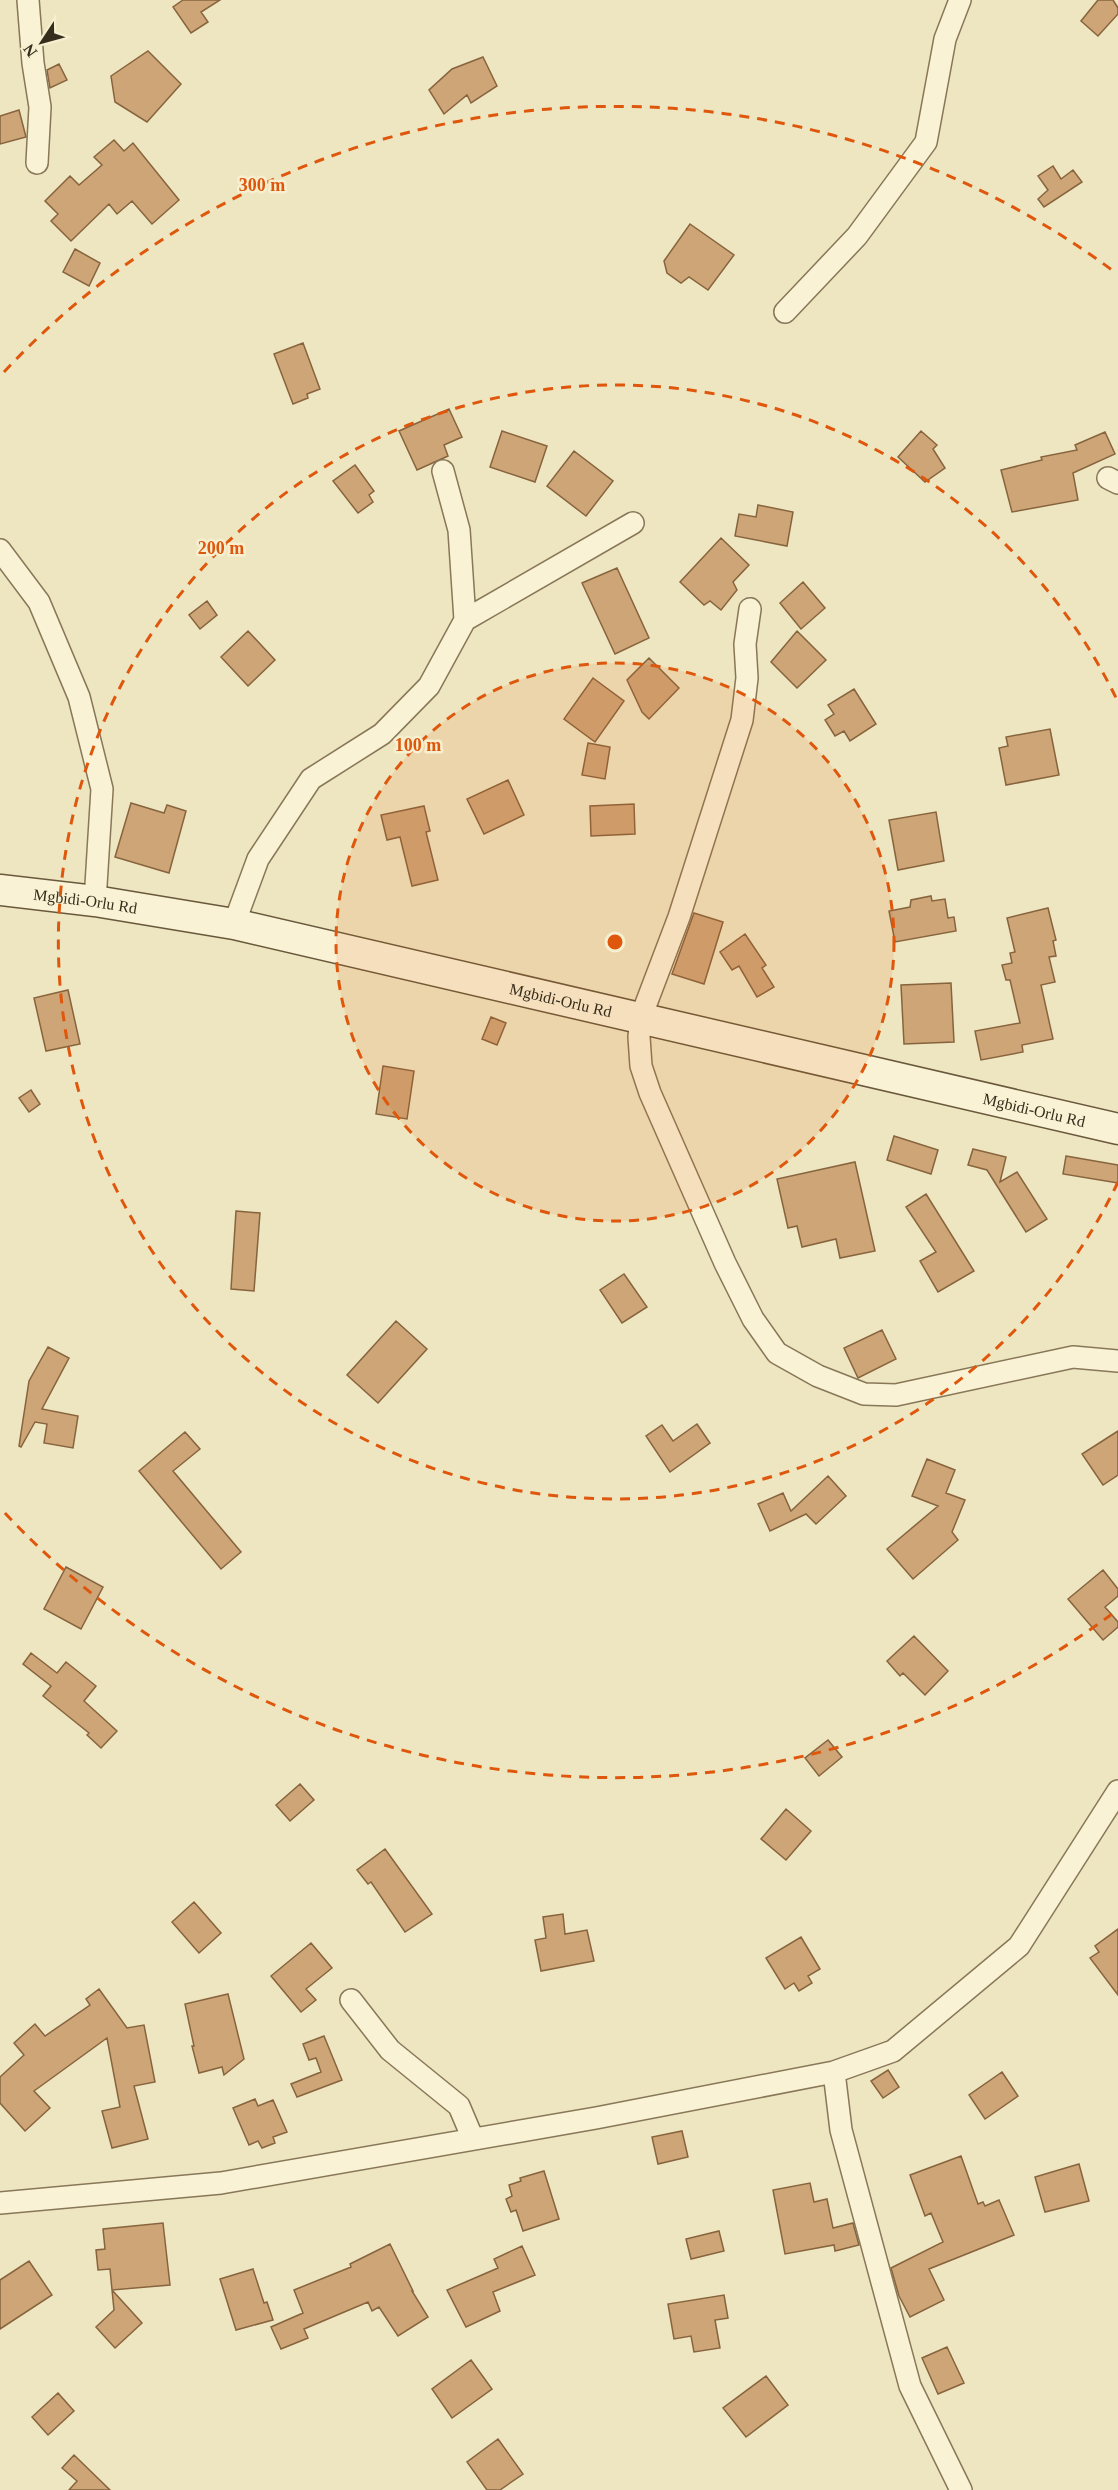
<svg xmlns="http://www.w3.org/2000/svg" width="1118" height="2490" font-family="Georgia,serif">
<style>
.building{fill:#cda576;stroke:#87643e;stroke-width:1.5}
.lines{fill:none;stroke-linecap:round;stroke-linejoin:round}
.minor-casing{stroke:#887758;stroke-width:24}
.secondary-casing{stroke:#69583b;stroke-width:33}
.minor{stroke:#f9f2d4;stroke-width:21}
.secondary{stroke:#f9f2d4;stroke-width:30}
.ring{fill:none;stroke:#df570d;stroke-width:3;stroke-dasharray:10 8}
.labels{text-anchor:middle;stroke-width:5;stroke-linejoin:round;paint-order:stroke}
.street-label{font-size:16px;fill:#372d1d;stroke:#f6efd0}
.centre{fill:#df570d;stroke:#f6efd0;stroke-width:3}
.ring-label{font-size:18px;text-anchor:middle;font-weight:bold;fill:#df570d;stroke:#f6efd0;stroke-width:5;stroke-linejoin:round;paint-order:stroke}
</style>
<rect width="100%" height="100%" fill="#eee6c0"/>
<path class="building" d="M183,0H220L201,12L208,22L191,33L173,7Z
M1098,0H1113L1118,8V14L1098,36L1081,21Z
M148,51L181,84L147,122L115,102L111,76Z
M483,57L497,86L471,103L467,95L444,114L429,90L452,69Z
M59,64L67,80L50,88L47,70Z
M19,110L26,137L0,144V116Z
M114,140L124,151L133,143L179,200L152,224L132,201L117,214L109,204L71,241L51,221L58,214L45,201L70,176L79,185L102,165L94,157Z
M1053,166L1061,179L1073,170L1082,182L1044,207L1038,199L1048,190L1038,176Z
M690,224L734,255L708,290L689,277L681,283L667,273L664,261Z
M75,249L100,263L89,286L63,272Z
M303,343L320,389L307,394L308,398L293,404L274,354Z
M449,409L462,437L444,445L448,456L417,470L399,431Z
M502,431L547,446L535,482L490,467Z
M921,431L937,445L933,449L945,468L925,482L898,457Z
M1105,432L1115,454L1073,473L1078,500L1012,512L1001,470L1042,460L1041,457L1077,450L1075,445Z
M574,451L613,481L586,516L547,486Z
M355,465L374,491L369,495L373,502L358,513L333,481Z
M758,505L793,512L787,546L735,536L739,514L756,517Z
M721,538L749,565L733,582L737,590L721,610L710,601L704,605L680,582Z
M617,568L649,638L615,654L582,583Z
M803,582L825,608L801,629L780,603Z
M207,601L217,615L200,629L189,615Z
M248,631L275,660L248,686L221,657Z
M797,631L826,660L797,688L771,662Z
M649,658L679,688L649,719L642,712L627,680Z
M593,678L624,701L595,742L564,719Z
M854,689L876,724L850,741L844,731L835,736L825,720L834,714L828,705Z
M1050,729L1059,775L1006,785L999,748L1008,746L1006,737Z
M588,743L610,747L605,779L582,775Z
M508,780L524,815L484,834L467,799Z
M131,803L164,813L167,805L186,811L169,873L115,857Z
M634,804L635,834L591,836L590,806Z
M424,806L430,831L426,832L438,880L412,886L400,837L387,840L381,815Z
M936,812L944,861L898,870L889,820Z
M931,896L932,901L945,899L948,918L954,917L956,931L895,942L889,911L910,907L911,900Z
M1048,908L1056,940L1053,941L1056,956L1049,957L1055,982L1041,985L1053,1039L1022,1045L1023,1052L981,1060L975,1031L1020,1023L1010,980H1006L1002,965L1012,963L1010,953L1015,952L1007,918Z
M694,913L723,922L704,984L672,974Z
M745,934L766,965L762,968L774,987L757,997L739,966L732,970L720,952Z
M951,983L954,1042L904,1044L901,985Z
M68,990L80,1044L46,1051L34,998Z
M491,1017L506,1023L497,1045L482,1039Z
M383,1066L414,1071L407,1119L376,1114Z
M31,1090L40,1104L29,1112L19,1098Z
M894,1136L938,1150L931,1174L887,1160Z
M973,1149L1006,1157L1000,1182L1017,1172L1047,1219L1026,1232L987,1170L968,1165Z
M1066,1156L1118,1165V1183L1063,1174Z
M855,1162L875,1251L840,1258L836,1239L802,1247L797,1226L788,1228L777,1179Z
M926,1194L974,1271L938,1292L920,1261L936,1252L906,1207Z
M236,1211L260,1213L254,1291L231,1289Z
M624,1274L647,1307L622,1323L600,1290Z
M396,1321L427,1349L378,1403L347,1375Z
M882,1330L896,1359L858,1378L844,1348Z
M48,1347L69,1358L42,1409L78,1416L73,1448L44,1443L47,1424L35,1422L21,1447L19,1446L29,1381Z
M697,1424L710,1443L670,1472L646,1436L662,1425L673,1441Z
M1118,1431V1475L1103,1485L1082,1454Z
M185,1432L200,1449L173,1471L241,1552L221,1569L139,1471Z
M927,1459L955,1470L946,1493L965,1500L952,1532L958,1540L913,1579L887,1549L938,1506L912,1496Z
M828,1476L846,1496L816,1524L806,1514L770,1531L758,1504L783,1493L791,1511Z
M66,1567L103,1587L81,1629L44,1609Z
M1103,1570L1118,1589V1596L1105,1607L1118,1622V1627L1103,1640L1068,1599Z
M914,1636L948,1671L925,1695L903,1673L900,1676L887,1661Z
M31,1653L57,1673L66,1662L96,1686L84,1701L117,1731L101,1748L87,1735L89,1733L43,1696L51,1686L23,1664Z
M828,1740L842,1757L819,1776L805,1758Z
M300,1784L314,1800L290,1821L276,1805Z
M786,1809L811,1831L786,1860L761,1839Z
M385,1849L432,1914L405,1932L371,1882L368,1884L357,1870Z
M194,1902L221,1933L199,1953L172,1922Z
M563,1914L565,1934L587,1930L594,1961L541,1971L535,1940L546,1938L543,1917Z
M1118,1929V1995L1090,1958L1099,1952L1095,1946Z
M801,1937L820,1969L808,1976L812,1983L799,1991L794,1983L785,1989L766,1958Z
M311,1943L332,1968L306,1989L316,2000L301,2012L271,1976Z
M99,1989L127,2028L144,2025L155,2082L134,2086L148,2139L112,2148L102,2111L120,2107L107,2038L34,2091L50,2108L25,2131L0,2103V2077L24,2055L14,2043L35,2024L45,2036L90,2005L86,1999Z
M228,1994L244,2059L224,2075L222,2067L199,2073L192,2046H194L185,2004Z
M324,2036L342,2080L297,2097L291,2084L321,2072L316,2058L309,2060L303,2044Z
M888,2070L899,2087L883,2098L871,2081Z
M1002,2072L1018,2096L985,2119L969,2095Z
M255,2099L258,2106L273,2100L287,2132L273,2137L275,2143L262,2148L258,2141L249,2145L233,2108Z
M682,2131L688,2157L658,2164L652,2137Z
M961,2156L978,2204L983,2202L985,2206L999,2200L1014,2235L929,2269L944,2300L910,2317L899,2296L891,2268L943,2242L931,2213L925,2216L910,2175Z
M1079,2164L1089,2201L1045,2212L1035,2177Z
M544,2171L559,2219L523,2231L516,2210L511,2212L506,2199L512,2196L509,2185L521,2181L520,2178Z
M810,2183L814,2202L827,2199L833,2228L853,2223L859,2245L835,2251L834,2245L785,2254L773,2190Z
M163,2223L170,2285L112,2290L110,2269L98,2270L96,2250L105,2249L103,2229Z
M719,2231L724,2251L691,2259L686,2239Z
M390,2244L413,2291H412L428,2317L398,2336L379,2307L372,2311L368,2302L304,2329L308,2338L281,2349L271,2327L303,2313L294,2290L351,2267L350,2264Z
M522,2246L535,2275L493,2292L500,2311L466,2327L447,2290L498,2268L494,2259Z
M29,2261L52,2295L0,2329V2280Z
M253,2269L264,2303L267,2302L273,2320L236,2330L220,2279Z
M112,2290L142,2323L115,2348L96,2327L114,2310Z
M724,2295L728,2318L715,2320L720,2348L694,2352L691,2336L674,2339L668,2304Z
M947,2347L964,2383L938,2394L922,2358Z
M471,2360L492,2389L452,2418L432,2389Z
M766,2376L788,2405L746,2437L723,2408Z
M58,2393L74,2411L48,2435L32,2417Z
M498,2439L523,2474L500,2490H487L467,2462Z
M74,2455L110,2490H69L77,2481L62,2468Z"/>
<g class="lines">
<g class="minor-casing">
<path id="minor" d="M28,0L33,63L40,107L37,163
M785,312L857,236L926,142L945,39L960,0
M1108,478L1118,483
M0,550L39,602L79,697L102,789L95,901
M750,609L745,644L747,678L742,720L679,917L641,1017L639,1037L641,1066L650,1093L725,1263L753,1319L777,1353L818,1376L864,1394L896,1395L1073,1357L1118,1361
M465,620L633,523
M234,924L258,859L311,779L382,734L429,686L465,620L459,530L443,471
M351,2000L390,2050L459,2106L473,2139
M834,2072L841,2130L910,2386L961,2490
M0,2203L221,2183L596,2118L834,2072L893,2051L1019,1946L1118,1791"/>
</g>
<g class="secondary-casing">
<g id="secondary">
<path id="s1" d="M0,890L95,901L234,924L1118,1129"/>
</g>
</g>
<use href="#minor" class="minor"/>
<use href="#secondary" class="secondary"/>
</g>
<circle cx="615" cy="942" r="279" fill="#df570d" fill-opacity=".12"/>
<g class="ring">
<circle cx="615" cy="942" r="279"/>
<path d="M1118 1182A557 557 0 1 1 1118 702"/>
<path d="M1112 1614A836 836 0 0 1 4 1512M4 372A836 836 0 0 1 1112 270"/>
</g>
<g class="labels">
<g class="street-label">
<text dy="6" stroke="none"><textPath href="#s1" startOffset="86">Mgbidi-Orlu Rd</textPath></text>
<text dy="6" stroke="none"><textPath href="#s1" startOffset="572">Mgbidi-Orlu Rd</textPath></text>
<text dy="6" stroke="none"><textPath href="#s1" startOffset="1058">Mgbidi-Orlu Rd</textPath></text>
</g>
</g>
<circle cx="615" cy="942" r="9" class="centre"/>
<g class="ring-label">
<text x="262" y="191">300 m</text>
<text x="221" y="554">200 m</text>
<text x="418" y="751">100 m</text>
</g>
<g transform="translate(42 42) rotate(234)" stroke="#f6efd0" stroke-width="4.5" paint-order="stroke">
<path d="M0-4.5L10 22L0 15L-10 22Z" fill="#372d1d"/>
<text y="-9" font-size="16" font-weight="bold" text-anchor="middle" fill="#372d1d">N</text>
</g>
</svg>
